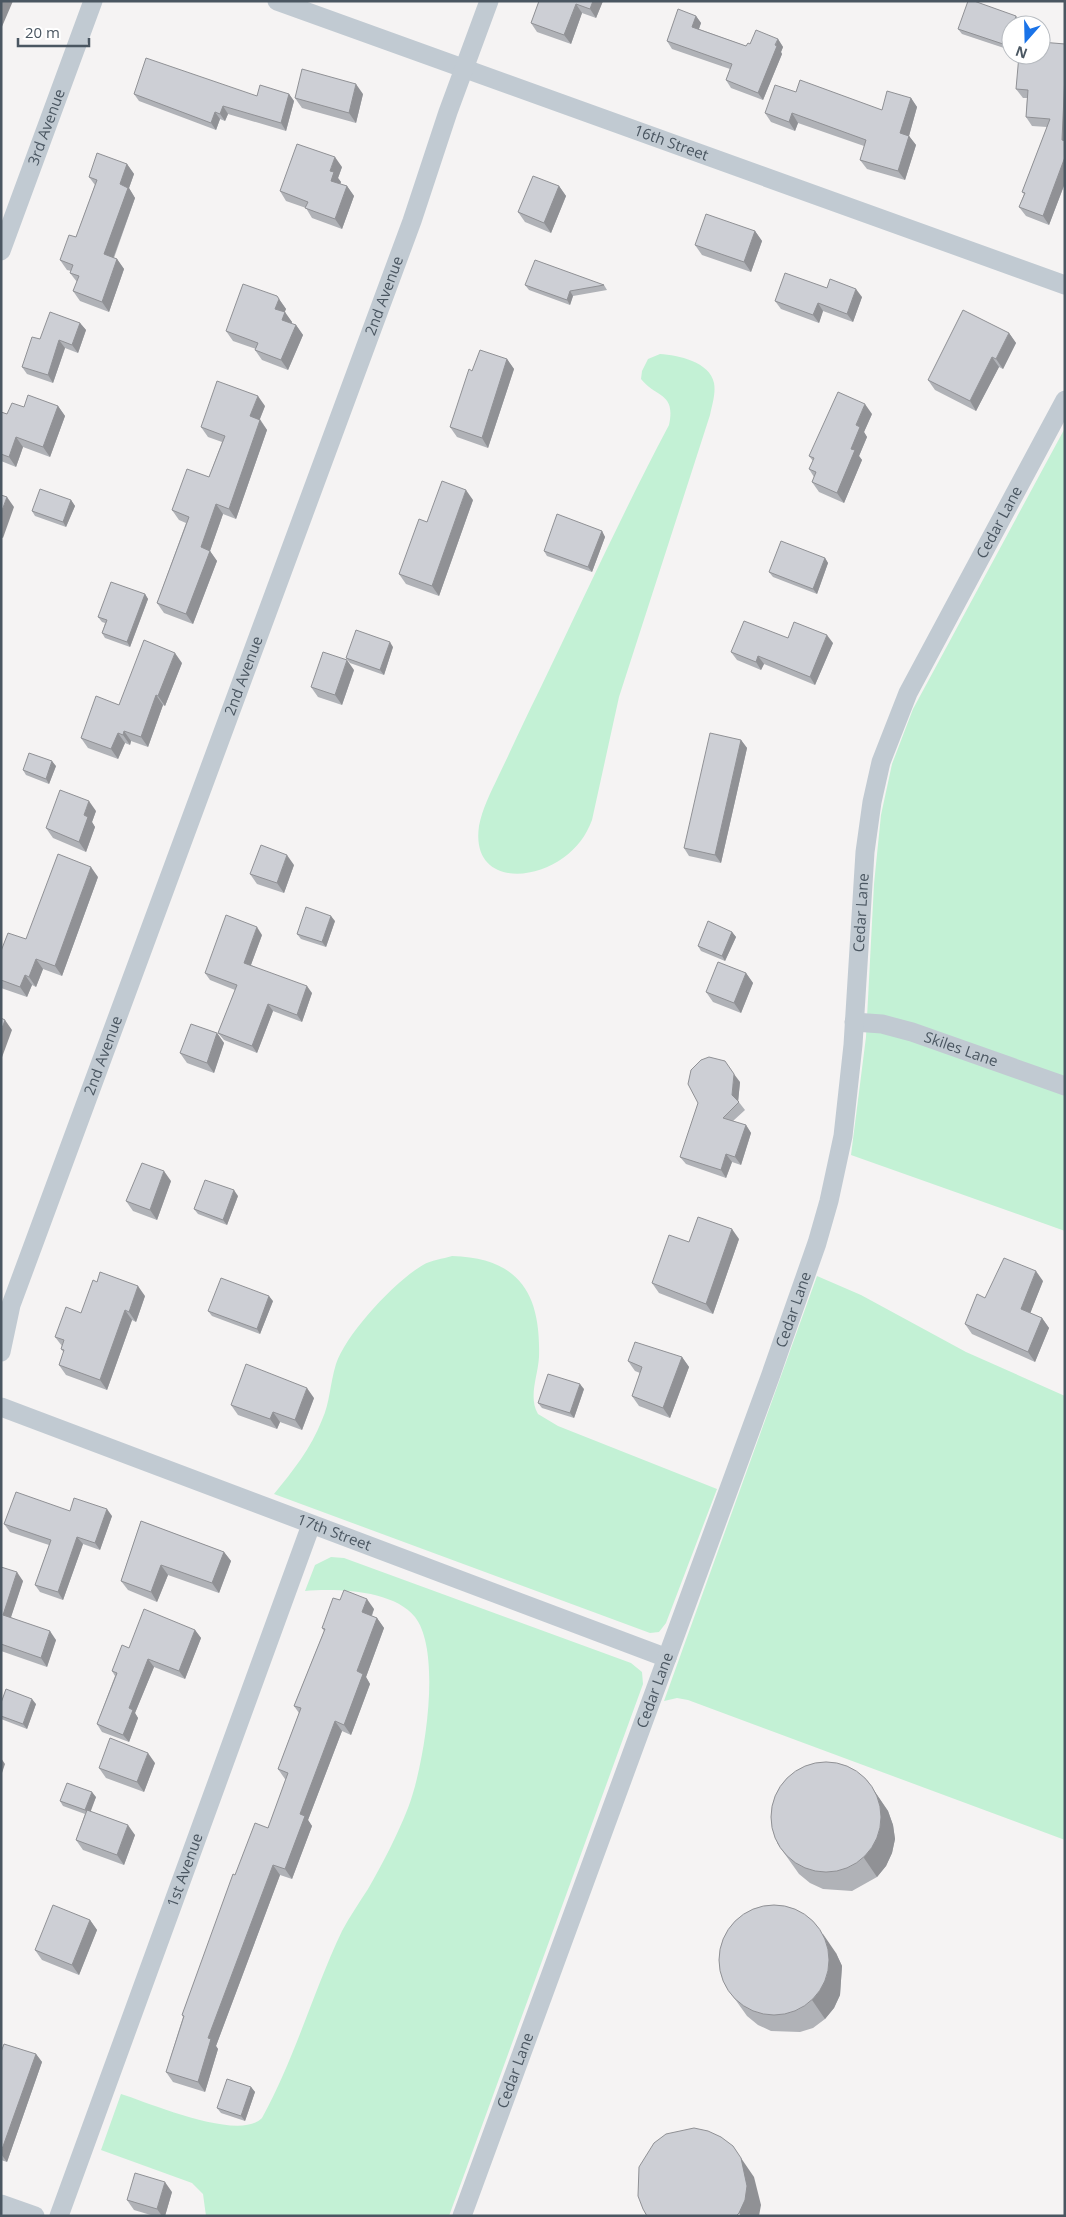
<svg xmlns="http://www.w3.org/2000/svg" width="1066" height="2217" font-family="'Open Sans',sans-serif">
<style>
.green{fill:#c3f1d5}
.lines{fill:none;stroke-linecap:round;stroke-linejoin:round}
.minor{stroke:#c1cad2;stroke-width:19}
.wall{fill:#b0b2b7}
.shaded-wall{fill:#909195}
.building{fill:#cdcfd5;stroke:#909195}
.labels{text-anchor:middle;stroke-width:4;stroke-linejoin:round;paint-order:stroke}
.street-label{font-size:15px;fill:#4a5661;stroke:#fff}
</style>
<rect width="100%" height="100%" fill="#f5f3f3"/>
<path class="green" d="M660,354C678,355 710,362 714,383C716,393 712,405 710,415L619,697L592,820C586,836 577,848 563,858C529,883 471,882 479,826C482,809 491,792 498,777C512,748 525,719 539,691C582,602 623,512 669,425C676,392 656,398 641,379L642,371L648,359Z
M1065,428V1231L851,1155L866,1037L874,884L881,815L892,764L913,709Z
M452,1256C519,1258 541,1293 539,1357C538,1376 528,1397 538,1414L558,1426L717,1489L666,1623L659,1632L650,1633L274,1494C293,1471 311,1448 322,1420C330,1403 330,1383 336,1364C346,1334 395,1281 423,1265C431,1260 443,1259 452,1256Z
M817,1276L861,1295L966,1352L1065,1396V1840L688,1700L677,1698L664,1701Z
M331,1557L344,1558L631,1663L642,1672L643,1684L449,2216H206L203,2194L192,2183L101,2150L121,2094C150,2103 239,2142 262,2118C295,2058 313,1992 342,1931C350,1916 359,1903 368,1889C383,1863 397,1836 408,1808C424,1767 443,1653 415,1617C394,1590 336,1588 305,1591L315,1565Z"/>
<g class="lines">
<g class="minor">
<path id="s1" d="M277,1L1065,285"/>
<path id="s2" d="M1,251L93,1"/>
<path id="s3" d="M854,1022L882,1024L912,1032L1065,1086"/>
<path id="s4" d="M1,1352L11,1305L412,221L448,112L489,1"/>
<path id="s5" d="M1,1407L667,1658"/>
<path d="M1,2204L35,2216"/>
<path id="s6" d="M59,2216L311,1525"/>
<path id="s7" d="M462,2216L770,1377L817,1243L829,1201L843,1136L853,1045L865,852L872,802L881,762L908,693L1065,400"/>
</g>
</g>
<path class="wall" d="M539,1H603L596,18L582,13L571,44L537,32L531,23Z
M696,16L701,23L699,29L746,46L750,44L778,39L783,47L781,52L782,54L763,100L731,88L726,80L730,69L672,49L667,41Z
M1020,21L1019,25H1011L1010,50L962,34L958,29Z
M1065,44V183L1049,225L1026,216L1019,207L1024,194L1022,192L1047,127L1032,126L1026,117L1027,98H1023L1016,89Z
M796,92L882,110L911,98L917,107L909,136L916,145L905,180L867,169L860,160L864,146L798,123L795,131L771,122L765,113Z
M134,94L257,96L289,94L294,101L286,131L228,114L225,121L220,119L216,130L139,101Z
M363,94L356,123L302,108L295,98Z
M127,164L134,174L129,188L135,198L114,258L117,259L124,269L109,312L80,301L73,291L77,282L70,273L71,271L67,270L60,260L76,237L95,185L89,177Z
M342,167L338,178L341,182L340,184L347,186L354,196L342,229L312,218L306,208L286,201L280,191Z
M559,186L566,196L551,233L525,222L518,212Z
M755,231L762,241L751,272L702,255L695,245Z
M525,285H604L607,290L573,296L570,305L529,290Z
M827,288L862,297L853,322L823,311L819,323L781,309L775,301Z
M277,296L286,309L284,312L292,322V324L296,325L303,335L288,370L262,360L255,350L256,349L233,341L226,331Z
M80,323L86,330L78,353L65,348L53,383L27,374L22,367L40,339Z
M1009,333L1016,343L1003,369L999,367L976,411L935,390L928,380Z
M507,359L514,369L488,448L457,437L450,427L472,371Z
M58,406L65,416L50,457L23,447L16,467L1,461V412L7,414L24,407Z
M265,406L260,419L267,430L236,519L223,514L210,551L217,561L193,624L164,613L157,603L186,523L179,520L172,510L209,477L222,442L208,437L201,427Z
M872,414L864,432L867,437L859,456L862,460L844,503L819,492L812,482L814,477L809,469L813,461L809,456Z
M71,500L75,506L66,527L35,516L32,511Z
M473,500L439,596L406,584L399,574L427,522Z
M602,531L605,537L592,572L547,556L544,551Z
M825,558L828,563L817,594L773,577L769,572Z
M145,594L148,599L130,647L105,638L102,633L105,623L102,622L98,617Z
M788,638L833,643L815,685L764,664L761,670L737,660L731,652Z
M393,647L384,675L350,663L346,658Z
M182,663L165,706L163,705L148,747L131,741L130,745L125,743L118,759L88,748L81,738L119,705Z
M354,670L342,705L318,697L311,687Z
M741,740L747,748L721,863L689,856L684,848Z
M56,766L49,784L26,775L23,770Z
M96,811L92,822L95,827L86,852L53,838L46,828Z
M294,865L284,893L257,884L250,874Z
M98,877L62,976L43,969L36,987L32,985L27,997L1,988V951L26,939Z
M335,921L326,947L301,939L297,934Z
M732,932L736,937L725,961L701,951L698,946Z
M262,935L251,965L312,993L302,1022L273,1011L257,1053L224,1040L218,1033L235,990L210,980L205,973Z
M746,973L753,983L741,1013L713,1002L706,992Z
M217,1033L224,1043L214,1073L187,1063L180,1053Z
M740,1082L738,1101L745,1110L733,1121L746,1125L751,1133L741,1165L732,1162L726,1178L686,1164L680,1157Z
M171,1181L157,1220L133,1211L126,1201Z
M238,1196L227,1225L198,1214L194,1209Z
M739,1239L713,1314L659,1293L652,1283Z
M1043,1281L1030,1313L1042,1318L1049,1328L1035,1362L972,1334L965,1324L985,1298Z
M145,1296L136,1322L132,1320L107,1390L66,1375L59,1365L64,1353L61,1349L62,1346L55,1337L81,1313Z
M273,1301L260,1334L212,1316L208,1311Z
M682,1357L689,1367L670,1418L639,1406L632,1396L640,1373L635,1371L628,1361Z
M584,1389L574,1418L542,1408L538,1403Z
M314,1398L302,1430L280,1422L277,1429L238,1415L231,1405Z
M70,1511L112,1516L100,1550L83,1544L63,1600L40,1592L35,1585L49,1545L10,1532L4,1524Z
M141,1521L224,1552L231,1561L219,1593L168,1575L157,1602L128,1590L121,1581Z
M1,1567L23,1581L11,1617L56,1640L47,1667L1,1651Z
M340,1600L374,1609L372,1616L377,1618L384,1628L366,1677L370,1684L351,1735L342,1731L308,1820L312,1826L292,1879L280,1875L216,2046L218,2049L205,2092L173,2082L166,2072L183,2017L182,2015L235,1875L268,1828L286,1779H285L278,1769L299,1713L294,1706L324,1631L322,1628Z
M195,1630L201,1638L185,1679L154,1667L135,1713L138,1718L129,1742L102,1732L97,1724L115,1676L112,1671L129,1648Z
M1,1703L36,1704L27,1729L1,1719Z
M155,1763L144,1792L106,1778L99,1768Z
M867,1780L888,1811L893,1825L895,1839L892,1853L886,1866L877,1877L852,1891L823,1889L810,1883L799,1874L777,1843Z
M96,1797L90,1811L135,1835L124,1865L83,1850L76,1840L85,1814L63,1806L60,1801Z
M90,1920L97,1930L79,1975L42,1960L35,1950Z
M836,1953L842,1966L840,1995L834,2008L825,2019L813,2028L800,2032L771,2031L758,2025L747,2016L725,1985Z
M1,2052L36,2054L42,2062L7,2162L1,2160Z
M251,2087L255,2092L245,2121L221,2113L217,2108Z
M172,2192L165,2216H154L134,2210L127,2200Z"/>
<path class="shaded-wall" d="M1,1H13L1,29Z
M593,1H603L596,18L590,9Z
M576,4L582,13L571,44L564,35Z
M696,16L701,23L697,34L692,27Z
M1016,16L1020,21L1019,25H1013Z
M1011,32V47L1010,50L1006,45Z
M778,39L783,47L781,52L782,54L763,100L758,93Z
M1065,74V144L1062,140Z
M356,84L363,94L356,123L349,113Z
M289,94L294,101L286,131L281,123Z
M911,98L917,107L907,143L900,133Z
M223,106L228,114L225,121L220,114Z
M215,112L220,119L216,130L211,123Z
M792,113L798,123L795,131L789,122Z
M909,136L916,145L905,180L898,171Z
M335,157L342,167L338,178L341,182L338,191L331,181L330,171Z
M1065,157V183L1049,225L1043,216Z
M127,164L134,174L129,188L135,198L111,264L104,254L120,184Z
M347,186L354,196L342,229L335,219Z
M559,186L566,196L551,233L544,223Z
M755,231L762,241L751,272L744,262Z
M117,259L124,269L109,312L102,302Z
M856,289L862,297L853,322L847,314Z
M570,291L573,296L570,305L567,300Z
M279,299L286,309L282,319L275,309Z
M818,303L823,311L819,323L813,315Z
M285,312L292,322L289,330L282,320Z
M80,323L86,330L78,353L72,345Z
M296,325L303,335L288,370L281,360Z
M1009,333L1016,343L1003,369L996,359Z
M59,340L65,348L53,383L48,375Z
M992,357L999,367L976,411L970,401Z
M507,359L514,369L488,448L482,438Z
M258,396L265,406L257,426L250,416Z
M865,404L872,414L864,432L867,437L859,456L862,460L844,503L837,493L851,449L856,425Z
M58,406L65,416L50,457L43,447Z
M260,420L267,430L236,519L229,509Z
M16,437L23,447L16,467L9,457Z
M466,490L473,500L439,596L432,586Z
M7,497L14,507L3,538L1,537V513Z
M71,500L75,506L66,527L63,522Z
M216,504L223,514L210,551L217,561L193,624L186,614L201,547Z
M602,531L605,537L592,572L588,567Z
M825,558L828,563L817,594L813,589Z
M145,594L148,599L130,647L127,642Z
M827,635L833,643L815,685L810,677Z
M390,642L393,647L384,675L380,670Z
M175,653L182,663L165,706L158,696Z
M758,656L764,664L761,670L756,662Z
M347,660L354,670L342,705L335,695Z
M156,695L163,705L148,747L141,737Z
M124,731L131,741L130,745L123,735Z
M118,733L125,743L118,759L111,749Z
M741,740L747,748L721,863L715,855Z
M52,761L56,766L49,784L46,779Z
M89,801L96,811L92,822L95,827L86,852L79,842L84,815Z
M287,855L294,865L284,893L277,883Z
M91,867L98,877L62,976L55,966Z
M331,916L335,921L326,947L322,942Z
M257,927L262,935L249,970L244,963Z
M732,932L736,937L725,961L722,956Z
M36,959L43,969L36,987L29,977Z
M746,973L753,983L741,1013L734,1003Z
M25,975L32,985L27,997L20,987Z
M307,986L312,993L302,1022L297,1015Z
M268,1004L273,1011L257,1053L252,1046Z
M5,1020L12,1030L1,1060V1031Z
M217,1033L224,1043L214,1073L207,1063Z
M734,1074L740,1082L738,1103L732,1095Z
M746,1125L751,1133L741,1165L735,1157Z
M726,1154L732,1162L726,1178L721,1170Z
M164,1171L171,1181L157,1220L150,1210Z
M234,1190L238,1196L227,1225L223,1220Z
M732,1229L739,1239L713,1314L706,1304Z
M1036,1271L1043,1281L1028,1319L1021,1309Z
M138,1286L145,1296L136,1322L129,1312Z
M269,1296L273,1301L260,1334L257,1329Z
M125,1310L132,1320L107,1390L100,1380Z
M1042,1318L1049,1328L1035,1362L1028,1352Z
M682,1357L689,1367L670,1418L663,1408Z
M580,1384L584,1389L574,1418L570,1413Z
M307,1388L314,1398L302,1430L295,1420Z
M273,1412L280,1422L277,1429L270,1419Z
M107,1509L112,1516L100,1550L95,1543Z
M77,1537L83,1544L63,1600L58,1592Z
M224,1552L231,1561L219,1593L212,1583Z
M161,1565L168,1575L157,1602L151,1592Z
M17,1572L23,1581L9,1623L3,1615Z
M367,1599L374,1609L369,1622L362,1612Z
M377,1618L384,1628L366,1677L370,1684L351,1735L344,1725L357,1671Z
M195,1630L201,1638L185,1679L179,1671Z
M50,1631L56,1640L47,1667L41,1658Z
M148,1659L154,1667L135,1713L138,1718L129,1742L123,1735L129,1708Z
M32,1699L36,1704L27,1729L23,1724Z
M335,1721L342,1731L308,1820L312,1826L292,1879L285,1869L300,1814Z
M148,1753L155,1763L144,1792L137,1782Z
M1,1758L5,1764L1,1776Z
M92,1792L96,1797L89,1816L85,1810Z
M875,1792L888,1811L893,1825L895,1839L892,1853L886,1866L877,1877L864,1858Z
M128,1825L135,1835L124,1865L117,1855Z
M273,1865L280,1875L216,2046L218,2049L205,2092L198,2082L208,2038Z
M90,1920L97,1930L79,1975L72,1965Z
M823,1934L836,1953L842,1966L840,1995L834,2008L825,2019L812,2000Z
M36,2054L42,2062L7,2162L1,2154V2152Z
M251,2087L255,2092L245,2121L241,2116Z
M741,2158L754,2177L761,2205L759,2216H741L739,2213Z
M165,2182L172,2192L165,2216H162L157,2209Z"/>
<path class="building" d="M539,1H593L590,9L576,4L564,35L531,23Z
M968,1H974L1016,16L1013,25H1011V32L1006,45L958,29Z
M678,9L696,16L692,27L746,46L748,43L750,44L756,30L778,39L775,45L777,46L758,93L726,80L732,64L667,41Z
M1041,42L1065,44V74L1062,140L1065,141V157L1043,216L1019,207L1025,193L1022,192L1050,119L1026,117L1028,90L1016,89L1019,55H1041Z
M146,58L257,96L260,85L289,94L281,123L223,106L220,114L215,112L211,123L134,94Z
M302,69L356,84L349,113L295,98Z
M800,80L882,110L887,91L911,98L900,133L909,136L898,171L860,160L866,140L792,113L789,122L765,113L775,85L796,92Z
M297,144L335,157L330,171L334,172L331,181L347,186L335,219L305,208L308,202L280,191Z
M97,153L127,164L120,184L128,188L104,254L117,259L102,302L73,291L79,276L70,273L73,265L60,260L69,235L76,237L97,180L89,177Z
M533,176L559,186L544,223L518,212Z
M706,214L755,231L744,262L695,245Z
M535,260L604,285L570,291L567,300L525,285Z
M785,273L827,288L830,279L856,289L847,314L818,303L813,315L775,301Z
M243,284L277,296L279,299L275,309L285,312L282,320L296,325L281,360L255,350L258,343L226,331Z
M963,310L1009,333L996,359L992,357L970,401L928,380Z
M50,312L80,323L72,345L59,340L48,375L22,367L32,337L40,339Z
M480,350L507,359L482,438L450,427L469,369L472,371Z
M217,381L258,396L250,416L260,420L229,509L216,504L201,547L210,551L186,614L157,603L189,517L172,510L187,469L209,477L225,436L201,427Z
M838,392L865,404L856,425L860,427L851,449L855,450L837,493L812,482L816,472L809,469L814,458L809,456Z
M28,395L58,406L43,447L16,437L9,457L1,454V412L7,414L12,403L24,407Z
M442,481L466,490L432,586L399,574L419,519L427,522Z
M40,489L71,500L63,522L32,511Z
M1,495L7,497L1,513Z
M557,514L602,531L588,567L544,551Z
M781,541L825,558L813,589L769,572Z
M111,582L145,594L127,642L102,633L107,620L98,617Z
M744,621L788,638L794,622L827,635L810,677L758,656L756,662L731,652Z
M356,630L390,642L380,670L346,658Z
M144,640L175,653L158,696L156,695L141,737L124,731L123,735L118,733L111,749L81,738L96,696L119,705Z
M323,652L347,660L335,695L311,687Z
M710,733L741,740L715,855L684,848Z
M29,753L52,761L46,779L23,770Z
M60,790L89,801L84,815L88,817L79,842L46,828Z
M261,845L287,855L277,883L250,874Z
M58,854L91,867L55,966L36,959L29,977L25,975L20,987L1,980V951L8,933L26,939Z
M306,907L331,916L322,942L297,934Z
M226,915L257,927L244,963L307,986L297,1015L268,1004L252,1046L218,1033L237,985L205,973Z
M708,921L732,932L722,956L698,946Z
M718,962L746,973L734,1003L706,992Z
M1,1018L5,1020L1,1031Z
M191,1024L217,1033L207,1063L180,1053Z
M709,1057L725,1061L734,1074L732,1095L739,1102L723,1118L746,1125L735,1157L726,1154L721,1170L680,1157L698,1103L688,1084L691,1070L701,1060Z
M142,1163L164,1171L150,1210L126,1201Z
M205,1180L234,1190L223,1220L194,1209Z
M698,1217L732,1229L706,1304L652,1283L669,1235L689,1242Z
M1004,1258L1036,1271L1021,1309L1042,1318L1028,1352L965,1324L977,1294L985,1298Z
M100,1272L138,1286L129,1312L125,1310L100,1380L59,1365L64,1350L61,1349L64,1340L55,1337L66,1307L81,1313L93,1280L97,1282Z
M221,1278L269,1296L257,1329L208,1311Z
M635,1342L682,1357L663,1408L632,1396L642,1367L628,1361Z
M246,1364L307,1388L295,1420L273,1412L270,1419L231,1405Z
M548,1374L580,1384L570,1413L538,1403Z
M16,1492L70,1511L74,1498L107,1509L95,1543L77,1537L58,1592L35,1585L51,1540L4,1524Z
M141,1521L224,1552L212,1583L161,1565L151,1592L121,1581Z
M1,1567L17,1572L3,1615L50,1631L41,1658L1,1644Z
M344,1590L367,1599L362,1612L377,1618L357,1671L363,1674L344,1725L335,1721L300,1814L305,1816L285,1869L273,1865L208,2038L211,2039L198,2082L166,2072L184,2016L182,2015L233,1874L235,1875L255,1823L268,1828L288,1773L278,1769L301,1708L294,1706L325,1629L322,1628L333,1598L340,1600Z
M144,1609L195,1630L179,1671L148,1659L129,1708L133,1710L123,1735L97,1724L117,1673L112,1671L122,1645L129,1648Z
M6,1689L32,1699L23,1724L1,1716V1703Z
M110,1738L148,1753L137,1782L99,1768Z
M771 1817a55 55 0 1 1 110 0a55 55 0 1 1-110 0Z
M67,1783L92,1792L85,1810L60,1801Z
M87,1810L128,1825L117,1855L76,1840Z
M53,1905L90,1920L72,1965L35,1950Z
M719 1960a55 55 0 1 1 110 0a55 55 0 1 1-110 0Z
M4,2044L36,2054L1,2152V2052Z
M227,2079L251,2087L241,2116L217,2108Z
M694,2128L708,2131L721,2137L733,2146L741,2158L747,2186L745,2200L739,2213L736,2216H647L643,2209L638,2196L639,2167L654,2143L666,2134Z
M135,2173L165,2182L157,2209L127,2200Z"/>
<g class="labels">
<g class="street-label">
<text dy="5" stroke="none"><textPath href="#s2" startOffset="132">3rd Avenue</textPath></text>
<text dy="5" stroke="none"><textPath href="#s1" startOffset="419">16th Street</textPath></text>
<text dy="5" stroke="none"><textPath href="#s4" startOffset="1124">2nd Avenue</textPath></text>
<text dy="5" stroke="none"><textPath href="#s7" startOffset="1790">Cedar Lane</textPath></text>
<text dy="5" stroke="none"><textPath href="#s4" startOffset="719">2nd Avenue</textPath></text>
<text dy="5" stroke="none"><textPath href="#s7" startOffset="1370">Cedar Lane</textPath></text>
<text dy="5" stroke="none"><textPath href="#s3" startOffset="111">Skiles Lane</textPath></text>
<text dy="5" stroke="none"><textPath href="#s4" startOffset="314">2nd Avenue</textPath></text>
<text dy="5" stroke="none"><textPath href="#s7" startOffset="965">Cedar Lane</textPath></text>
<text dy="5" stroke="none"><textPath href="#s5" startOffset="356">17th Street</textPath></text>
<text dy="5" stroke="none"><textPath href="#s7" startOffset="560">Cedar Lane</textPath></text>
<text dy="5" stroke="none"><textPath href="#s6" startOffset="368">1st Avenue</textPath></text>
<text dy="5" stroke="none"><textPath href="#s7" startOffset="155">Cedar Lane</textPath></text>
</g>
</g>
<rect width="1066" height="2217" fill="none" stroke="#4a5661" stroke-width="5"/>
<g transform="translate(1026 40) rotate(200)"><circle r="24" fill="#ffffff" stroke="#b7bbc0"/>
<path d="M0-4L9 19L0 12L-9 19Z" fill="#1a73e8"/>
<text y="-8" font-size="14" font-weight="bold" text-anchor="middle" fill="#4a5661">N</text>
</g>
<path d="M18 38v8h71v-8" fill="none" stroke="#4a5661" stroke-width="2.5"/>
<text x="25" y="38" font-size="15" fill="#4a5661" stroke="#ffffff" stroke-width="4" paint-order="stroke">20 m</text>
</svg>
